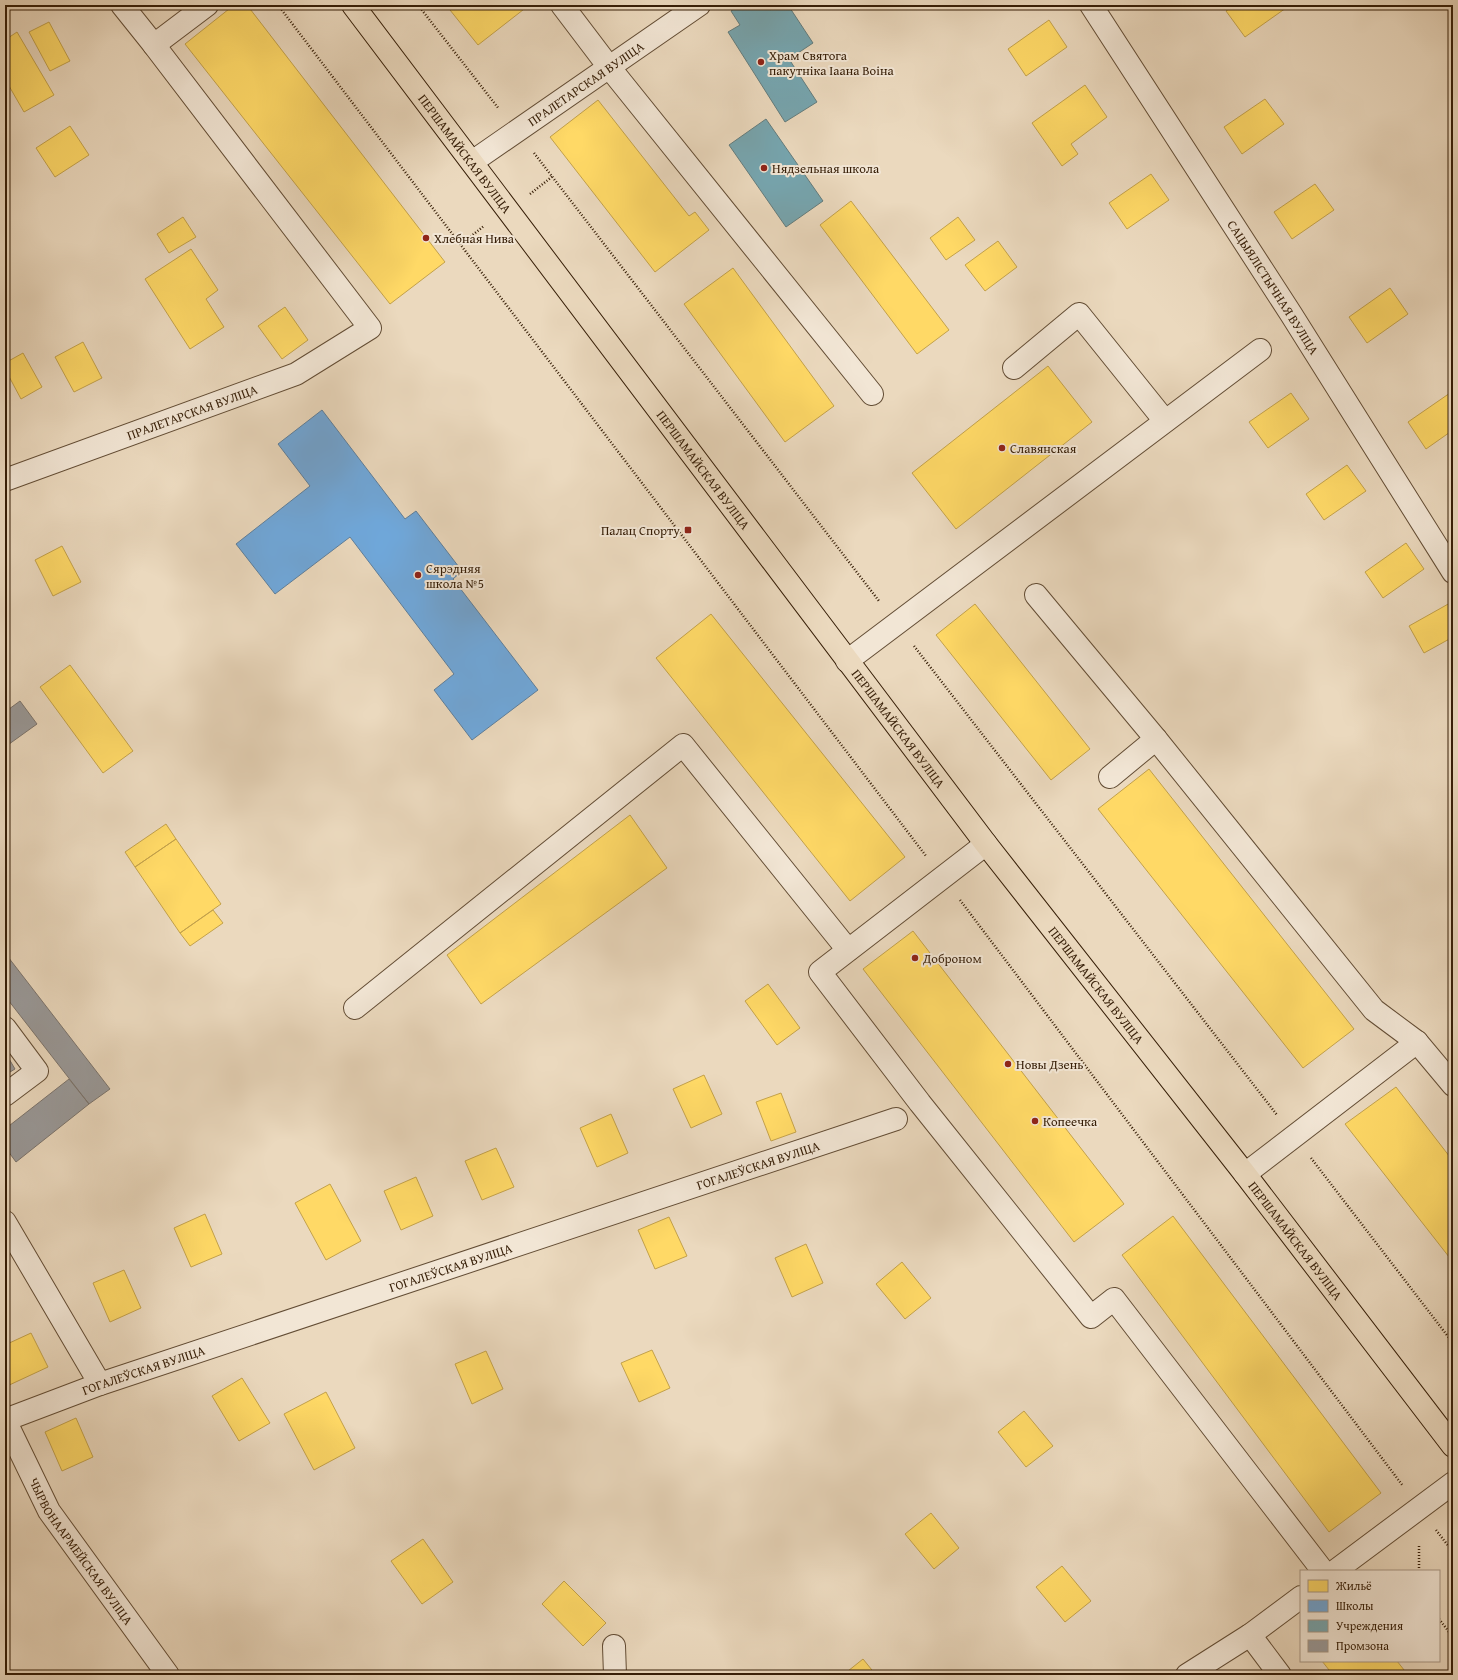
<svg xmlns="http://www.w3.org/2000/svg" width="1458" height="1680" font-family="'Gentium Book Plus',serif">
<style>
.homes{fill:#ffd966;stroke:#c3a14a}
.schools{fill:#6fa8dc;stroke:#5e7f9c}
.public{fill:#76a5af;stroke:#637c7d}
.industry{fill:#999;stroke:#7b746d}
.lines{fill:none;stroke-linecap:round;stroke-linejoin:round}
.minor-casing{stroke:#634d35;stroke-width:24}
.major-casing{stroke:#361e07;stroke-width:24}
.path{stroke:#361e07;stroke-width:2.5;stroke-dasharray:1 2;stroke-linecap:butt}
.minor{stroke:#f2e6d5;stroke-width:22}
.major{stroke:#ebd9be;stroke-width:22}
.poi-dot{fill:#8f2418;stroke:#f2e6d5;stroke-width:1.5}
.labels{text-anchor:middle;stroke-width:4;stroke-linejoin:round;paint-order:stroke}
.poi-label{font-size:13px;fill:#361e07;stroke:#f2e6d5;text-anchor:start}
.street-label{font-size:13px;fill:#361e07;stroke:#f2e6d5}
</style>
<rect width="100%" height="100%" fill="#ebd9be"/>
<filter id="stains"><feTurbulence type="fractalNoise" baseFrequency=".005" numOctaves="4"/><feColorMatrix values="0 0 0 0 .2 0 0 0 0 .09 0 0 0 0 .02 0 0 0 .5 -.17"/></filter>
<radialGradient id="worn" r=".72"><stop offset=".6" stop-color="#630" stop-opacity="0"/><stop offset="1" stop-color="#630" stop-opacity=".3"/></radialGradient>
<path class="homes" d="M234,5H247L445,262L390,304L185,44Z
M446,5H527L528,6L478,45Z
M1235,5H1284L1286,8L1245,37L1226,11Z
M1049,20L1067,47L1026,76L1008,49Z
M49,22L70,61L50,71L29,32Z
M17,32L54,95L24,112L5,79V40Z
M1085,85L1107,117L1071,144L1078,154L1062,166L1032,123Z
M1265,99L1284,124L1242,154L1224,127Z
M598,100L689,216L695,212L709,230L655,272L550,137Z
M70,126L89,155L55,177L36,148Z
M1151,174L1169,200L1127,229L1109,203Z
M1315,184L1334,210L1292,239L1274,212Z
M851,201L949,330L917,354L820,225Z
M183,217L196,237L169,253L157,234Z
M958,217L975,240L946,260L930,238Z
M998,241L1017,267L985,291L965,265Z
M191,249L218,290L206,299L224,327L190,349L145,279Z
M733,268L834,406L785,442L684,304Z
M1390,288L1408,314L1367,343L1349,317Z
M285,307L308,340L282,359L258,326Z
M83,342L102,378L74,392L55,357Z
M23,353L42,387L21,399L5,369V363Z
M1048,366L1092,422L956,529L912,473Z
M1291,393L1309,419L1268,448L1249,422Z
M1450,393L1453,398V430L1426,449L1408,422Z
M1347,465L1366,491L1324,520L1306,494Z
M1406,543L1424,569L1383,598L1365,572Z
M62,546L81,582L53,596L35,560Z
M1450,603L1453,609V637L1424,653L1409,626Z
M975,604L1090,749L1051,780L936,635Z
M711,614L905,857L850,901L656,658Z
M70,665L133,751L103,773L40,687Z
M1149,769L1354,1029L1303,1068L1098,809Z
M630,815L667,868L481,1004L447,955Z
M166,824L176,839L135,867L125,852Z
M176,839L221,904L180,933L135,867Z
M213,910L223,923L190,946L180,933Z
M913,931L1124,1204L1074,1242L863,969Z
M768,984L800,1028L777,1045L745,1001Z
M704,1075L722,1114L691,1128L673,1089Z
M1396,1087L1453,1161V1262L1345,1124Z
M781,1093L796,1132L771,1141L756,1102Z
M611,1114L628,1153L597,1167L580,1128Z
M496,1148L514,1187L482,1200L465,1161Z
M416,1177L433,1216L401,1230L384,1191Z
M330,1184L361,1241L326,1260L295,1203Z
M205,1214L222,1254L191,1267L174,1228Z
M1173,1216L1381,1493L1329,1532L1122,1255Z
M669,1217L687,1256L655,1269L638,1230Z
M806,1244L823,1283L792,1297L775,1258Z
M902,1262L931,1298L905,1319L876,1284Z
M124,1270L141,1308L110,1322L93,1283Z
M31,1333L48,1367L5,1387V1345Z
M652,1350L670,1388L639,1402L621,1363Z
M486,1351L503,1389L472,1404L455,1364Z
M242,1378L270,1423L239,1441L212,1396Z
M326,1392L355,1448L314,1470L284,1414Z
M1024,1411L1053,1446L1026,1467L998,1432Z
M76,1418L93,1457L62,1471L45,1432Z
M931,1513L959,1548L934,1569L905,1534Z
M423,1539L453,1582L422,1604L391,1561Z
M1062,1566L1091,1601L1065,1622L1036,1587Z
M564,1581L606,1623L583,1646L542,1604Z
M863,1659L876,1675H843Z
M1322,1661H1397L1408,1675H1333Z"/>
<path class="schools" d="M322,410L405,519L416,511L462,571L453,579L538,690L472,740L434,690L454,674L350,537L275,594L236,544L310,486L278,444Z"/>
<path class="public" d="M740,5H767L770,10L777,5H788L813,43L789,59L817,102L785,122L728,32L740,25L731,11Z
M766,119L823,201L786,227L729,145Z"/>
<path class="industry" d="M20,701L37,724L5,747V712Z
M5,953L110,1089L89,1104L5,996Z
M5,1052L15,1069L5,1075Z
M69,1079L89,1104L16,1162L5,1147V1129Z"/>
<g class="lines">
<g class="minor-casing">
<g id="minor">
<path d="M122,5L154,45L207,5"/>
<path d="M562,5L609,67L872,394"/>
<path id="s1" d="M1091,5L1291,314L1453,572"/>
<path id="s2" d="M472,162L699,5"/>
<path d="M1014,368L1079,314L1165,421"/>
<path id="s3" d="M5,480L296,374L370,328L154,45"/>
<path d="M1036,595L1156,739L1374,1010L1417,1042L1453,1085"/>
<path d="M847,661L1260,350"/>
<path d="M1110,777L1156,739"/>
<path d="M986,844L820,972L920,1103L1091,1317L1114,1299L1323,1571"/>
<path d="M355,1008L683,745L848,950"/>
<path d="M5,1028L37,1071L5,1095"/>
<path d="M1245,1174L1417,1042"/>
<path d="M5,1222L100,1384"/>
<path id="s4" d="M5,1420L100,1384L896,1119"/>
<path id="s5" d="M5,1420L49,1511L168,1675"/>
<path d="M1335,1571L1453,1483"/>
<path d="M1250,1635L1280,1675"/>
<path d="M614,1646L615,1675"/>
<path d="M1187,1675L1250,1635L1301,1597"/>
</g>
</g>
<g class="major-casing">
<g id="major">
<path id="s6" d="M353,5L986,844L1245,1174L1453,1446"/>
</g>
</g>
<path class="path" d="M278,5L926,856
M418,5L499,109
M534,153L879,601
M530,194L553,176
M461,244L484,226
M914,646L1277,1115
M960,900L1403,1486
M1311,1158L1453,1343
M1436,1530L1453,1552
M1419,1571V1544
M1439,1619L1453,1637"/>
<use href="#minor" class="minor"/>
<use href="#major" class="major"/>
</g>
<g class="poi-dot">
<circle cx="761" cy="62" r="4"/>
<circle cx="764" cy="168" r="4"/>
<circle cx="426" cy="238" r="4"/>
<circle cx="1002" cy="448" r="4"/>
<rect x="684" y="526" width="8" height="8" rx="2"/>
<circle cx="418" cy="575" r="4"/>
<circle cx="915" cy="958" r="4"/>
<circle cx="1008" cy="1064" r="4"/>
<circle cx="1035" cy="1121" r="4"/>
</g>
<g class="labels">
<g class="poi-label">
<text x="769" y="60">Храм Святога<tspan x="769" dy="15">пакутніка Іаана Воіна</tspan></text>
<text x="772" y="173">Нядзельная школа</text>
<text x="434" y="243">Хлебная Нива</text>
<text x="1010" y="453">Славянская</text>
<text x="680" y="535" text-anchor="end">Палац Спорту</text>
<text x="426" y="573">Сярэдняя<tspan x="426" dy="15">школа №5</tspan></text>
<text x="923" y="963">Доброном</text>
<text x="1016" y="1069">Новы Дзень</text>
<text x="1043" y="1126">Копеечка</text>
</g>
<g class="street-label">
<text dy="5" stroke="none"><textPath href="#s2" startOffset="138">ПРАЛЕТАРСКАЯ ВУЛІЦА</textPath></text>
<text dy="5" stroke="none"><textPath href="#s6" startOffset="186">ПЕРШАМАЙСКАЯ ВУЛІЦА</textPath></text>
<text dy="5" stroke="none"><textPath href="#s1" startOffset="336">САЦЫЯЛІСТЫЧНАЯ ВУЛІЦА</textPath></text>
<text dy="5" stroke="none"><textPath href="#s3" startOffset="199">ПРАЛЕТАРСКАЯ ВУЛІЦА</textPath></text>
<text dy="5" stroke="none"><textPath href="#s6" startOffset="582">ПЕРШАМАЙСКАЯ ВУЛІЦА</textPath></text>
<text dy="5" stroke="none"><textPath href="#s6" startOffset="906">ПЕРШАМАЙСКАЯ ВУЛІЦА</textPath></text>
<text dy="5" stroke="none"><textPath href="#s6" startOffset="1230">ПЕРШАМАЙСКАЯ ВУЛІЦА</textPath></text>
<text dy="5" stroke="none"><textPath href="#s4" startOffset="795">ГОГАЛЕЎСКАЯ ВУЛІЦА</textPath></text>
<text dy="5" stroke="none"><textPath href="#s6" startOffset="1554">ПЕРШАМАЙСКАЯ ВУЛІЦА</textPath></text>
<text dy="5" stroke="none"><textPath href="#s4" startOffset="471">ГОГАЛЕЎСКАЯ ВУЛІЦА</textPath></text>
<text dy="5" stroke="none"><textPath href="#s4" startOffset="147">ГОГАЛЕЎСКАЯ ВУЛІЦА</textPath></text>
<text dy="5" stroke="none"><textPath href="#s5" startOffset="152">ЧЫРВОНААРМЕЙСКАЯ ВУЛІЦА</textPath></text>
</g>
</g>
<rect width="1458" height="1680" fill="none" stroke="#ebd9be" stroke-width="20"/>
<rect x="6" y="6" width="1446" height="1668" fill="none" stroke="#361e07" stroke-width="2"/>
<rect x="10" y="10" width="1438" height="1660" fill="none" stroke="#361e07"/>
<rect x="1300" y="1570" width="140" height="92" fill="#f2e6d5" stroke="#a79683"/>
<rect x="1308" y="1580" width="20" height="12" fill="#ffd966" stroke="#a79683"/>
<text x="1336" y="1590" font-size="12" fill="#361e07">Жильё</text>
<rect x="1308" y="1600" width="20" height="12" fill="#6fa8dc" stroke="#a79683"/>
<text x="1336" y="1610" font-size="12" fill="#361e07">Школы</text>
<rect x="1308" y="1620" width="20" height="12" fill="#76a5af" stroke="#a79683"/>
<text x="1336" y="1630" font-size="12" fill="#361e07">Учреждения</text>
<rect x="1308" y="1640" width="20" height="12" fill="#999999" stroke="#a79683"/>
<text x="1336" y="1650" font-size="12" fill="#361e07">Промзона</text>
<rect width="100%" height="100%" filter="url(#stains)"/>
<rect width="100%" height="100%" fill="url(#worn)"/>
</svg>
